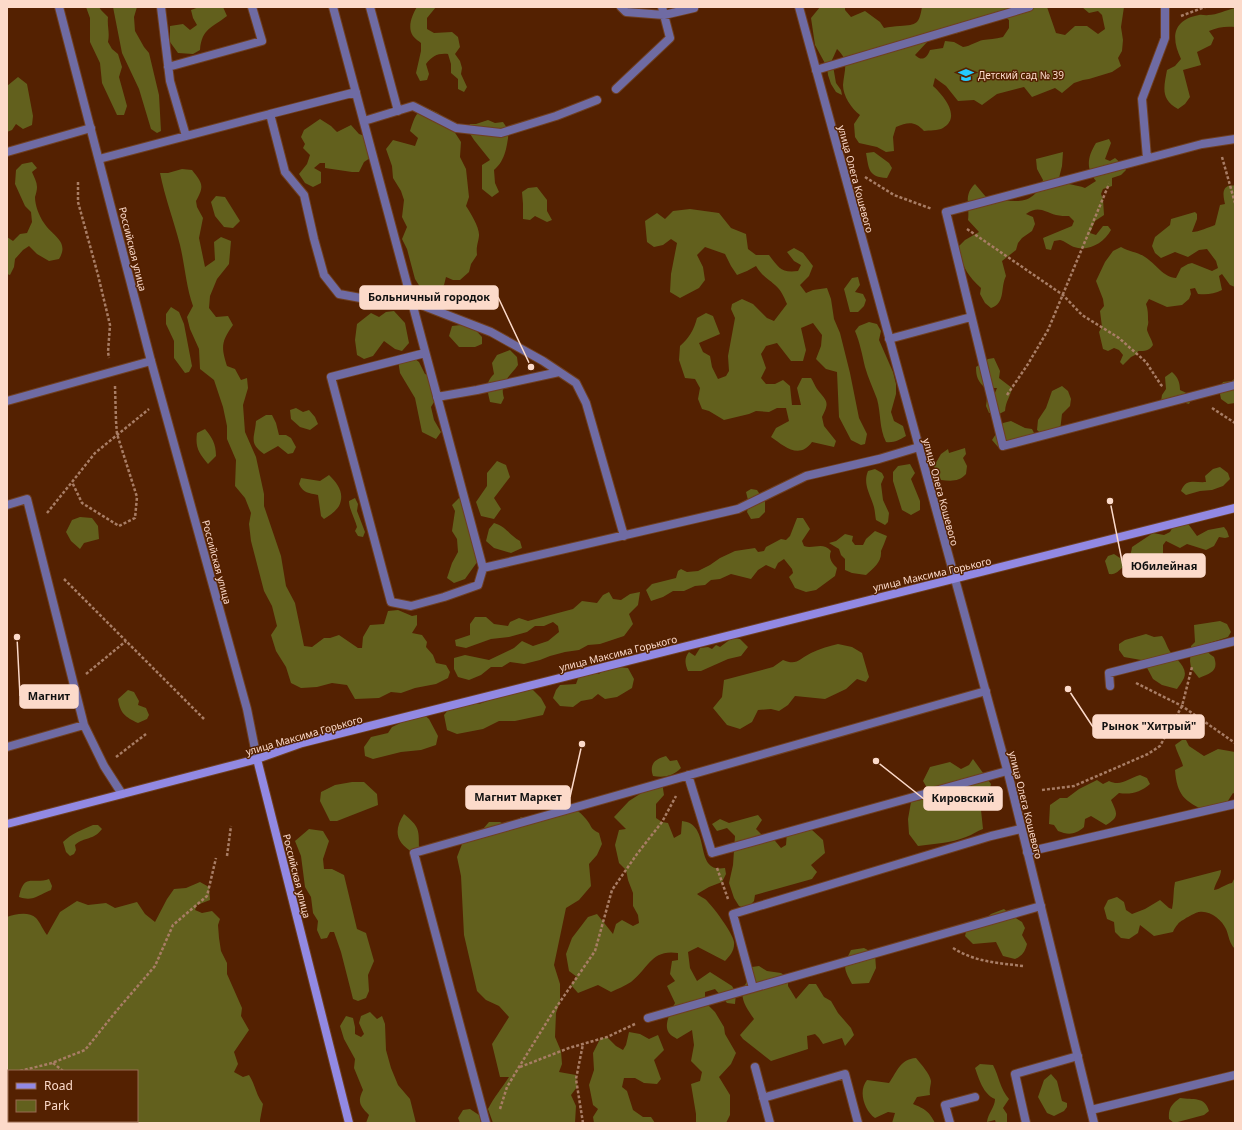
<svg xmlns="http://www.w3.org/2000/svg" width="1242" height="1130" font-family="'Noto Sans',sans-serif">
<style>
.green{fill:#62601d;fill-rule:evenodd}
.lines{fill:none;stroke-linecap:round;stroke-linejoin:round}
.service-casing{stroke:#6f3f21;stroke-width:10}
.minor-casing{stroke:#6f3f21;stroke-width:10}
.tertiary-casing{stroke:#6f3f21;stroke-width:10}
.secondary-casing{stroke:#6f3f21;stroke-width:10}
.path{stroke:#a87d65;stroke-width:2.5;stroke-dasharray:3 2;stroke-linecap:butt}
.service{stroke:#6f6ba3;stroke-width:8}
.minor{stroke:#6f6ba3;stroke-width:8}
.tertiary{stroke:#6f6ba3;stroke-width:8}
.secondary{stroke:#9289e3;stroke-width:8}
.labels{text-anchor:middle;stroke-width:3;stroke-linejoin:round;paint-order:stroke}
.poi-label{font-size:10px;fill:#fcdaca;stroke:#542101;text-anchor:start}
.street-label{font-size:10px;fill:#fcdaca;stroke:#542101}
.leader{fill:none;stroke:#fcdaca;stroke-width:1.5}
.callout-dot{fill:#fcdaca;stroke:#542101;stroke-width:1.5}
.callout{fill:#fcdaca;stroke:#fcdaca;stroke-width:1.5}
.callout-label{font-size:11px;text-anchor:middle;font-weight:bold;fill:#111}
</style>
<rect width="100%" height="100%" fill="#542101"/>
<path class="green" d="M86,7H99L101,10L108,17C107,26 110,33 108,42L112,49L118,54L122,67L119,77L127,106L124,115H117L102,83L100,63L90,42V18Z
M113,7H137L134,17L135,31L144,47L149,53L159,95L161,131L157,133L151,129L139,89L122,53Z
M199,7H223L227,16C212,28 202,28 200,50L193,54L178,53L170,42V26L183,24L190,30L197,25L193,18L191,10Z
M417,7H436L427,18V29L434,33L452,32L458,37L460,47L455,54L460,61L462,68L461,74L467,87L464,92L458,89V79L451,73V64L448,54C438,53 432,56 426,64L429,74L427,80L420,81L416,73L421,51V43C419,41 415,39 413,36C407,27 412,15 417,7Z
M820,7H845V10L851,17L865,11L880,22L884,28C889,27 895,26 900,26C917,25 919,24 922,7H1047L1056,33L1065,35L1075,26H1087L1098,34L1105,29L1102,15L1098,11L1089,13L1082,7H1124L1121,27L1123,40L1122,51L1118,58L1121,66L1112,72L1089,79L1083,80L1074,83L1062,93L1055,88L1032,97L1024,87L997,94L982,105L974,100L958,101L946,86L935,78L933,86C943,95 962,117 943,128C938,131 929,130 924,131C915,121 908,122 896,127L893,137L894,151L886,152L877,147L859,143L855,137L854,124L860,115C851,108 843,96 843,85C844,70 850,61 837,49L832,60L836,83L841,90L842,95L836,92L831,84L828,75L827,67L815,45L811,18ZM1005,17L1009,20V28L1003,37C995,39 989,39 983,40C977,41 971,46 963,47L954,42L945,41L943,48L930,50C927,58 922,62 915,55L929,40L948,31L955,34Z
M1235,8V27C1227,26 1217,27 1209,31L1214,38L1211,45L1197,52L1201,65L1183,70L1190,97L1185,104L1178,109C1160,99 1164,87 1167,70L1175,66L1181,59C1171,38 1172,20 1199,15C1202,14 1205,16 1208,15C1217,15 1226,10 1235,8Z
M18,77L27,84L33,116L32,125L23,129L16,124L12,130L7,132V86Z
M427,108L438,113L450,125L461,142L460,157L466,169L469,197L466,206C470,212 480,228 479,236C478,244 476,246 477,255L471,264L469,272L460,280H453L446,277L444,285L436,293L422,290L415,279L407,249L402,239L407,227L402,217L404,200L401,191L393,178L392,166L386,149L393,140L415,146L418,138L410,131C414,120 415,111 427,108Z
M320,119L331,126L337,132L351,125L359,134L368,137L373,156L364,162L359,172H352L325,168V163H320L314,168L321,172V183L313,187L305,183L299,174L307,164L310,155L303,148L305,144L301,137L304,130Z
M488,120L495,123L503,122L509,131C507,145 506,160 494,170L495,183L499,192L492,197L482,189V165L490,160L474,140L467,129L470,124H476Z
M1109,139L1111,143L1105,159L1110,161L1115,158L1123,165L1126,170L1121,175L1112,178V186L1103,189L1101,194L1103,199L1104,215L1095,221L1090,233L1096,235L1103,226H1108L1111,230C1104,243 1088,252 1074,247C1069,245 1065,241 1060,240L1054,241L1051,250L1046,249L1043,238L1072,226L1074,221L1069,216C1065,216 1060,216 1056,215C1044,212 1039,205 1026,214L1033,217L1035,224L1032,231L1022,238L1018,243L1016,250L1002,261L1006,276C1000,288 1006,303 991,308L985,303L980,294L981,288C966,274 962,266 959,246L965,240L979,232L968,220C970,206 963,195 975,184L986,197C1010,201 1033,209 1043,180L1037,169L1036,159L1063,152L1062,166L1059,178C1066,186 1076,184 1085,188L1096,181C1085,168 1088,156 1096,143Z
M874,152L889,163L892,168L887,178C868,177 869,169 866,153Z
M32,162L37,168L32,172C34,177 37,182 37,187C37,190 36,194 35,197C35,205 39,216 44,223C52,236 70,241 59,259L49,261L37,254L29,246L23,250L15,259L14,267L10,275L7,274V237L13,241L20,234L27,233L32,222L31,212L25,206L15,184L16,170L22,164Z
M182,169L192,170C202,183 205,185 196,201L197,207L203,218L199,238L205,267L215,260L214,242L221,237L231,241L229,264L217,279L210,296L209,308L216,317L228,316L233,325C221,342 221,347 227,366L235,369L241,380L247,378L248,388L243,405L245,432L256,457L264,494V506L281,556L286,586L295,603L304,646L312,647L324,638H330L339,635L358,648H362L363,637L370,625L384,624L388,611L398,610L412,616L417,615V625L412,633L422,635L427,642L426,647L433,655L436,663L446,665L450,672L448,678L436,684L415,688L401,693L391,692L379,698L355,699L347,685L332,683L317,687L301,688L291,683L286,667L276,651L271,635L277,626L272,606L264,591L251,541L249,524L251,513L245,498L235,486L236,460L227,439V426L223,407L214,380L200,369L199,349L190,329L187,317L193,306C186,286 185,266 180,245C174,221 165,198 160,173H168Z
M1235,185V287L1230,285L1222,274L1219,276L1222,290C1214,294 1207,295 1198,294L1195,288L1190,289L1191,294L1189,299L1182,305L1167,307L1149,299L1146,304C1148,309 1148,315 1148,320C1149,324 1147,326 1147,330C1148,334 1152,340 1153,345C1149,351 1145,351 1138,351L1137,354L1131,357L1123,365L1120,362L1123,355L1119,350L1114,348L1108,351L1103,349L1099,332L1102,327L1100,311L1104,306L1103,299L1096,281L1105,262L1113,251L1121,247C1129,252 1138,252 1145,257C1155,263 1164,278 1176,278L1181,268L1188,264L1192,263L1212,271L1218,268L1216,261L1207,249L1199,250L1188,257L1175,252L1161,258L1155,253L1152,246L1155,237L1170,225L1171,219L1195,212L1197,214V219L1192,232C1199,232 1209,227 1215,225L1220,205L1225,204C1224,199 1221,189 1228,186C1230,185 1233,186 1235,185Z
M537,187L547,200V211L552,220L547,222L535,216L530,220L523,219V204L522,192L528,188Z
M216,196L225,197L240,221L233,228L224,227L215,216L211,202Z
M690,209L719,213L731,228L746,234L748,249L756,255H769C779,268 781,273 798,271L801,265L794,261L787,252L794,248L803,253L813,266L809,276L800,285L806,293L813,290L827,288L831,299L834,319L840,333L850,373L859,418L867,434L865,444L861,445L851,440L839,417L837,372L826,369L816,359L821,346L822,335L813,323L801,328L806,350L803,361H791L777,343L766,346L761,354L766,368L761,378L766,384H775L783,380L790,386L792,405H801L797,388L802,378H811C813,381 815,386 817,389C827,402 830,401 822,417L824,426L836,441L834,447L812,442C799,460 784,446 771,437L776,428L789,421L786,408H777L769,412L756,411L749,414L724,420L709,411L702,409L698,399L700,388L695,379L685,378L679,360L680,346C689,338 694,330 697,318L706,313L713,316L720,334L699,343L703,352L710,356L712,367L718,379L726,376L729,371L728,356L735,318L731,309L732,304L742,299L753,304L767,318L774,321L787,304C784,297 781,290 775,285C766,277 762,276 756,266L747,271L737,275L731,266L725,254L705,247L697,255L703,267L705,280L699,288L680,298L670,292L671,274L677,243L671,239L663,245L654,247L647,242L645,221L657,213L665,219L673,211Z
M858,277L860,285L855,292L863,294L866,300L864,306L858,312H850L844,289L852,278Z
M171,307L179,312L184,324L192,366L189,372L185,373L174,358V341L166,324V314Z
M394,311L405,323L409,343L402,351L395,349L384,341L373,356L364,359L357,355L355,340L357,324L371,313L379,317L386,312Z
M869,322L877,324L881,331L879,340L893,372L896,384V394L891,412L894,421L903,426L906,436C899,440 894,443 886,442C879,428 881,413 877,399C873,388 868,378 865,367C862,354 860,343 855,331L859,326Z
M470,324L482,337V344L475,347H459L449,336L452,326Z
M510,350L517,357L518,365C510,377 499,382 504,398L501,404L490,402C487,389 485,383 494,374L492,363L497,355Z
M411,356L419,362L425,374L431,376L437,397L431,407L434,420L441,432L436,439L422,432L415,398L400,373L398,360Z
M994,358L1000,371L999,378L1012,388C1010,398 1006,400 1005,411L999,414L994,412L989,413L986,406L987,398L994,395L997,388H985C978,381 976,377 976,367L988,359Z
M1172,372C1178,377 1180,383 1180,390L1193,396L1189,404L1182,402L1161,401L1162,395L1166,389L1165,377Z
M1235,378V403L1228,404L1221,399L1219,389L1223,382L1232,381Z
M1062,386L1068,391L1071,399L1070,406L1062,414L1060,431L1043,435L1037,430L1038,420L1046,408L1052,391Z
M296,408L303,412L309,410L315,417L318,424L310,430L300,427L291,419L290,410Z
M266,415H272L276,423L279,435H286L291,438L296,447L293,453L288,454L278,446L264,454C248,443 255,437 256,421Z
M1011,421L1025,428L1032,429L1036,437L998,447L992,440L1003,423Z
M205,429C212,437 216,444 216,456L208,464C199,453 195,448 197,433Z
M965,448L966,454L963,458L967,466L966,474C959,482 951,481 941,480L937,474L934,466L941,454L948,449L949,453Z
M497,461L506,465L510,477L494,498L501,509L494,519L481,516L476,502L487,486V473Z
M910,464L915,473L911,479L920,501V510L911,515L902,510L893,481V472L898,466Z
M1220,467L1228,473L1230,479L1223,486L1212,490L1200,491L1186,495L1181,491C1186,478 1195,483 1206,482L1205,476L1213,469Z
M875,469L882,473L884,477L881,484L883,500L889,513L888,522L885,525L876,520C875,515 875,509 873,504C869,492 863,483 868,471Z
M329,475C338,484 345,493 339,506C336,511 329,516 324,519L321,516L318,495C309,493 303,493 299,484L301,478L320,481Z
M751,489L757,490L765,502V512L759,518L751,519L747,512L749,504L746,492Z
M355,498L358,504L357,511L365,532L363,537L358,536L355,531L357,527C355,519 349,509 349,501Z
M459,498L465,499L480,558L465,579L454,583L447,578L452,563L458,552L457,539L452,531L455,511L452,505Z
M80,517L92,518L98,526L99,539L84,543L80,549L71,541L66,532L72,520Z
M797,518H803L810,529L802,541L804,546C813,550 822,541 831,551C828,558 832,563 837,568L835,576L816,590L806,592L795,588L789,577L793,573L792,569L784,559L778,563L775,569L766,565L758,570L751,579L731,574L720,579L711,580L705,585L695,586L684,591H673L663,597L651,601L646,590L652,584L676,578L678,571L681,569L687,572L698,571L710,565L720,558L735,551L755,548L758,552L764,551L766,547L781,539L786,540L790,536Z
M1186,521L1197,536L1208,530L1224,527L1227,531L1229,537L1225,538L1219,537L1214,546L1206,550L1187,544L1180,548L1166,541L1163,545V556C1155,566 1146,567 1135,561C1131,563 1127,565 1123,567C1118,571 1116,575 1109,574L1105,561L1108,556L1114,554L1120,558L1122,562C1129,558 1131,555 1132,547L1153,533L1164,535L1170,532L1175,523Z
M494,523C507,527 509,535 520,541L522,548L511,553L494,548L486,541L489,529Z
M875,531L887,536L884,544L881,551C882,562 874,568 866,575L852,573L845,570V559L841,555L839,549L829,543L836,541L845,534L853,536L852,541L855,545H863L866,539Z
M609,592L613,599L621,600L630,594L640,592L638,605L629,614L633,624L624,636L600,644L588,645L579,650L565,652L550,656L540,660L524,664L510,662L502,667H491L481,675L469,680L458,677L454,669V658L465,655L489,660L514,648L522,641L533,646L548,641L559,632L558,626L553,622L544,626H535L527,632L509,637L491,639L466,648L456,646L455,640L470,635V624L475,617H486L494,624L508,626L510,622L519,618L528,621L573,609L582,601L597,603L603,595Z
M1220,621L1227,624L1231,632L1228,637L1206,644C1206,651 1209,654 1214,657C1219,671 1211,673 1199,678L1191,668L1190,661L1191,646L1195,642L1194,625Z
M1146,634L1154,637L1162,636C1165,640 1166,644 1168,648C1172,657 1189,666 1184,678C1182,682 1179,686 1177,689L1162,685L1153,679L1145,664L1141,660L1124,657L1119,650V644L1125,640Z
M732,638L740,639L748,647L741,656L728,659L701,671H688C685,664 684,658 689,652L695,656L700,648L708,647L712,649L716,645L720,647Z
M838,644L852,647L862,653L869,677L866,682L857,679L846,689L825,699L795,696L788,705L779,711L771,709L758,710L752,722L740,729L727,725L713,708L722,697L724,680L773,667L783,660C797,666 799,659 811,653C819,649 829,646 838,644Z
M607,666L628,668L634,679L632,688L617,697L605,699L598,694L592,699L581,701L573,707L560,706L553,698L556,690L560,685L576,684L580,673L588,671L599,674Z
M516,689L533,690L541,698L546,707L543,715L515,721H499L483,729L457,734L447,730L444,715L452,705L463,702L479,704L493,699Z
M128,690L134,692L139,701L138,705L146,708L149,715L147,719L138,723C125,717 120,713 118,699Z
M422,713L429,719L438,736L436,745L421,750L401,752L373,759L365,756L364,747L371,737L388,733L392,727Z
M1182,740H1186L1189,746L1204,756L1218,749L1235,752V794L1233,793L1224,807L1206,811C1184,801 1177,795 1175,770L1183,766C1181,758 1177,753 1175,745Z
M666,756L670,761L677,760L681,768C673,776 664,778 653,776C649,764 655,759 666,756Z
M973,759L991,784L989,792L973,799V809L981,810L983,829C977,831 972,835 966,837C951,843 934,844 918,846L909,834L908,819L911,802L926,799L930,793L923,781L930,767L950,762L961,769L969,765Z
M1140,775L1147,778L1150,784C1141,792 1131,795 1119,793L1111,800C1117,813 1120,817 1106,825L1091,816L1085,819L1084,827C1075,835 1068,835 1058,831L1054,825L1049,824L1050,805L1060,798H1067L1079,789L1097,780L1103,784L1109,781C1121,787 1129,778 1140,775Z
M352,782H364L377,794L378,805L337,821H330L320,801L321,792L335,785Z
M662,782L664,795L656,804V818L662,822L668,823L674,838L681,834L682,821C713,824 692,874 725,868L726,874L722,882L709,887L697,894C699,896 702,897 705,899C712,905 733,933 734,942C735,950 730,956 725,961L698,947L688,952L690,968L697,981L710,972L732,986L736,993L735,1004L727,1003L715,989L705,992V1002L715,1012L724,1027L725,1034L736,1053L731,1064L719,1077L730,1095V1115L726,1123H696V1114L691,1084L700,1081L702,1072L691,1061L694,1045L692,1030L677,1039C675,1037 671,1036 669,1033C663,1025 671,1011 675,1003L667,986L675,981L670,974L672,961L678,960V953C651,949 649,968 631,982C625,986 617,989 611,992L598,985L578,993L571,985L577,977L569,971L566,954L572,938L588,917L597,914L613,934L616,924L622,920L633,926L639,923L638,915L633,906V893L628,880L626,870L619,863L615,845L619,830L626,829L614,817L629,801L643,792Z
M561,806C572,807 579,810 586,819C592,826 590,829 599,833L602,844L597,855L589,864L591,886L579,900L566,908L554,965L560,984V1002L556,1013L555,1037L561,1051L562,1064L559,1072L576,1075L577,1087L571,1095L576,1106L575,1123H493L488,1109C494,1097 502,1088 509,1077H500L492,1044L509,1017L499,1006L486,1000L477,991L464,935L461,876L457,857L464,839L471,832L483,829L489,822H500L508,826L521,817C538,819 549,817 561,806Z
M404,814C419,827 419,828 419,848L414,853C396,843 393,831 404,814Z
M758,815L762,820L756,829L765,838L771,836L781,848L786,845L787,832L794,826L812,830L823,840L825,853L811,865L817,872L812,879L755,895L754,901L747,909L739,906L734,898L729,883L733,865L735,836L727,828L717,831L712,824L720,819L729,823Z
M93,825H98L102,829C93,841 85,836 75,845L76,850L74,854L70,856L66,852L63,842C72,833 82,830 93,825Z
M309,829L323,831L329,841L323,859L324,869H332L344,875L357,929L366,933L374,961L368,975L369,991L366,998L358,1001L353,999L341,952L334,932H330L327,938L321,939L317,930L318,921L313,913L311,897L305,887L301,856L295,841Z
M1221,870C1221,877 1215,883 1214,890C1221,889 1225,884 1232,883L1235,877V949C1229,943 1229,936 1226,929C1222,920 1210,910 1199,912C1196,912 1180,921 1178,924C1176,926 1174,929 1173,932L1154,936L1140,925L1138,933L1129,939L1121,938L1115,932L1114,922L1107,919L1104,908L1108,900L1117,897L1124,902L1126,910L1132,914L1145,909L1160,900L1169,908L1172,909C1174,900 1173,891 1175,882Z
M49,879L52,886L51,890C38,895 33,902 19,897C24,872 33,885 49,879Z
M200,882L209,887L210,900L197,905L195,910L202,913L212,911L220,919L218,925L219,938L221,951L227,963V974L242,1008L241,1016L249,1030L234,1052L238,1064L234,1072L243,1077L249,1075C255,1084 256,1095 263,1104L260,1120V1123H7V917C15,914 29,911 36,918C40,922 43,930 47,935L60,912L77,901L88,905L106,903L115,908L137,902L145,914L155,922L167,899L174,889L186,888ZM9,1071H137V1121H9Z
M1004,909L1011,915L1022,922L1025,928L1022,935L1027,944C1025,952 1022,956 1015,959L1003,956L996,942L973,944L965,936L967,928L978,925L991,914Z
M864,948L875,954L876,968L869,983L852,984C843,968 843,966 851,950Z
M759,966L767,971L781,973L788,978V986L796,999L809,984H816L824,997L831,1001L838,1013L851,1028L854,1035L845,1046L842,1038L823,1044L819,1038L815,1034L807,1036L808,1049L771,1061L743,1039L740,1035L754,1019C747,1008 738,998 745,985C750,976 751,977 752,967Z
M370,1012L377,1019L382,1016L385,1024L386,1050L391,1068L398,1085L410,1099L416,1123H366L369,1115C360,1106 357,1102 363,1090L354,1068L355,1059L344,1039L340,1026L346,1016L353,1018L355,1027V1034L361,1037L364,1034L359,1023L361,1016Z
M629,1032L640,1034L649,1039L658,1035L664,1050L654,1060L661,1079L657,1084L644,1083L635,1078H624L622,1087L627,1091L633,1110L643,1117H651L655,1123H594L593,1117L598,1109L593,1105L589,1085L594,1070L593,1053L600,1039L607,1037L616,1046L623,1050L626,1045Z
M916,1058C921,1064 930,1074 931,1081C931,1085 929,1089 930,1095L917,1097L913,1104C925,1109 929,1111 935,1123H892L895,1113L888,1112L875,1118C864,1110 858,1091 867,1080L889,1083C897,1072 900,1059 916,1058Z
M980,1064L993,1065C999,1076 1000,1089 1009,1099L1003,1108L1007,1114V1123H996L995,1120L987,1122C988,1113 995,1107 995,1099C983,1094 979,1079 975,1068Z
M1051,1074L1057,1081L1062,1101L1067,1103V1107L1064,1111L1054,1116L1047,1113L1038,1097L1044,1080Z
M1180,1098C1193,1100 1205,1096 1209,1111L1204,1115L1174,1123L1169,1119C1168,1108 1172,1104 1180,1098Z
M470,1109L479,1115L481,1123H460L458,1118L463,1110Z"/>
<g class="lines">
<g class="service-casing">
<path id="service" d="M161,7L170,81L186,136
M333,7L483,568L738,509L806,476L879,459L919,447
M370,7L398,111
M621,7L626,12L664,15L694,8
M168,67L262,41L252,7
M816,70L1029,7
M616,89L670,38L662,7
M270,114L356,92
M364,121L413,106L456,128L501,133L556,116L597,100
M1235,139L1202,144L946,212L1003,446L1235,385
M7,152L91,128
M1147,158L1142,99L1165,38V7
M99,159L270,114L285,172L304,195L314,239L324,275L339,294L366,299L411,301L491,332L543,361L576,383L586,403L624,536
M889,339L971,317
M425,353L331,377L391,602L411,606L444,597L478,585L483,568
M437,397L477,390L559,372
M7,401L151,361
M7,505L27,499L84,725L7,747
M1110,686L1109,673L1235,641
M84,725L104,766L122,794
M688,775L712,853L1007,771
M1027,852L1235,804
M753,988L733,914L991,836L1021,829
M648,1018L1041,906
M755,1067L770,1123
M763,1098L845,1074L858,1123
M1091,1110L1235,1075
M486,1123L414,853L986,691
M950,1123L945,1105L975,1097
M1026,1123L1015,1074L1078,1056"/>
</g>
<g class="minor-casing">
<path id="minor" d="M59,7L151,361L247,709L257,759"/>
</g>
<g class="tertiary-casing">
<path id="tertiary" d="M799,7L1009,777L1094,1123"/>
</g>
<g class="secondary-casing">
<path id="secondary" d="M257,759L349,1123
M7,824L257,759L302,743L1235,508"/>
</g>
<path class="path" d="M1181,16L1205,7
M1222,157L1235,203
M865,177L894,195L932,209
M78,182V202L98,275L110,325L108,352L109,358
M967,229L1063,295L1082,315L1119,338L1146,362L1161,385L1164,387
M115,386L116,421L117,434L137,497L135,518L119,526L82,503L72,482L95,453L149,409
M1007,395L1028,364L1048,330L1109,184
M1212,408L1235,423
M47,513L72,482
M64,579L205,720
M86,674L126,641
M1136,683L1182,706L1235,743
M116,757L146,734
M1042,790L1074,786L1148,754L1160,746L1182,706L1192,667
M227,856L231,826
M717,868L728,899
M953,948C975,962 998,963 1023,966
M53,1063L63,1071
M520,1067L569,1048L607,1037L635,1024
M20,1071L52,1063L85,1050L118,1009L155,966L173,925L207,896L216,858
M7,1074H9
M500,1109L507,1087L519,1067L553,1012L595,951L612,890L637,854L662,822L676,796
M112,1121L121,1123
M583,1123L576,1079L583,1044"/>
<use href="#service" class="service"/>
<use href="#minor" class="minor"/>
<use href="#tertiary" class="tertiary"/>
<use href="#secondary" class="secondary"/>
</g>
<defs>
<g id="school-bare" transform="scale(1.2)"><path d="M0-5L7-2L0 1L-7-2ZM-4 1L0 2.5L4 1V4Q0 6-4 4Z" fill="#25c9fe" stroke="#542101" stroke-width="2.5" paint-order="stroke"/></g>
</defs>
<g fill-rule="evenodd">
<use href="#school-bare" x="966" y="75"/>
</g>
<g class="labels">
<g class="poi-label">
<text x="978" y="79">Детский сад № 39</text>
</g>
<g class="street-label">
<text transform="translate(856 179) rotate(75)" y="4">улица Олега Кошевого</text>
<text transform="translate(133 249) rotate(76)" y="4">Российская улица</text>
<text transform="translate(941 492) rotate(75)" y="4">улица Олега Кошевого</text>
<text transform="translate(217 562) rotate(75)" y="4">Российская улица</text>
<text transform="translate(932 574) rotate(-13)" y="4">улица Максима Горького</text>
<text transform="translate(618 653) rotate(-14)" y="4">улица Максима Горького</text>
<text transform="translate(304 735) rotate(-16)" y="4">улица Максима Горького</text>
<text transform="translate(1026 805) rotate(76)" y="4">улица Олега Кошевого</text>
<text transform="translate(297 876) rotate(76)" y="4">Российская улица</text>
</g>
</g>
<path class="leader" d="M531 367L498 297M1110 501L1123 566M17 637L20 696M1068 689L1093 727M582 744L570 797M876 761L924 799"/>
<g class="callout-dot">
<circle cx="531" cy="367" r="4"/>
<circle cx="1110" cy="501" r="4"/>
<circle cx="17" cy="637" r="4"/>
<circle cx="1068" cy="689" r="4"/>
<circle cx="582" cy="744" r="4"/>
<circle cx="876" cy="761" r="4"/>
</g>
<g class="callout">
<rect x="360" y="286" width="138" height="23" rx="4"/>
<rect x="1123" y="554" width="82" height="23" rx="4"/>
<rect x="20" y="685" width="58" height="23" rx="4"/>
<rect x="1093" y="715" width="111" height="23" rx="4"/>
<rect x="466" y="786" width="104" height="23" rx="4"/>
<rect x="924" y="787" width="78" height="23" rx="4"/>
</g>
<g class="callout-label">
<text x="429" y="301">Больничный городок</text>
<text x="1164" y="570">Юбилейная</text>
<text x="49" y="700">Магнит</text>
<text x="1149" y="730">Рынок "Хитрый"</text>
<text x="518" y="801">Магнит Маркет</text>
<text x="963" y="802">Кировский</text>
</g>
<rect width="1242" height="1130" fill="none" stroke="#fcdaca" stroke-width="16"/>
<rect x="8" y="1070" width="130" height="52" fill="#542101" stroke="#976b51"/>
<rect x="16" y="1083" width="20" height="6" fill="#9289e3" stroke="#976b51"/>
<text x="44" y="1090" font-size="12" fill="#fcdaca">Road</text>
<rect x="16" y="1100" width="20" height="12" fill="#62601d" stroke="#976b51"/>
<text x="44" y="1110" font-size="12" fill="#fcdaca">Park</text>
</svg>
